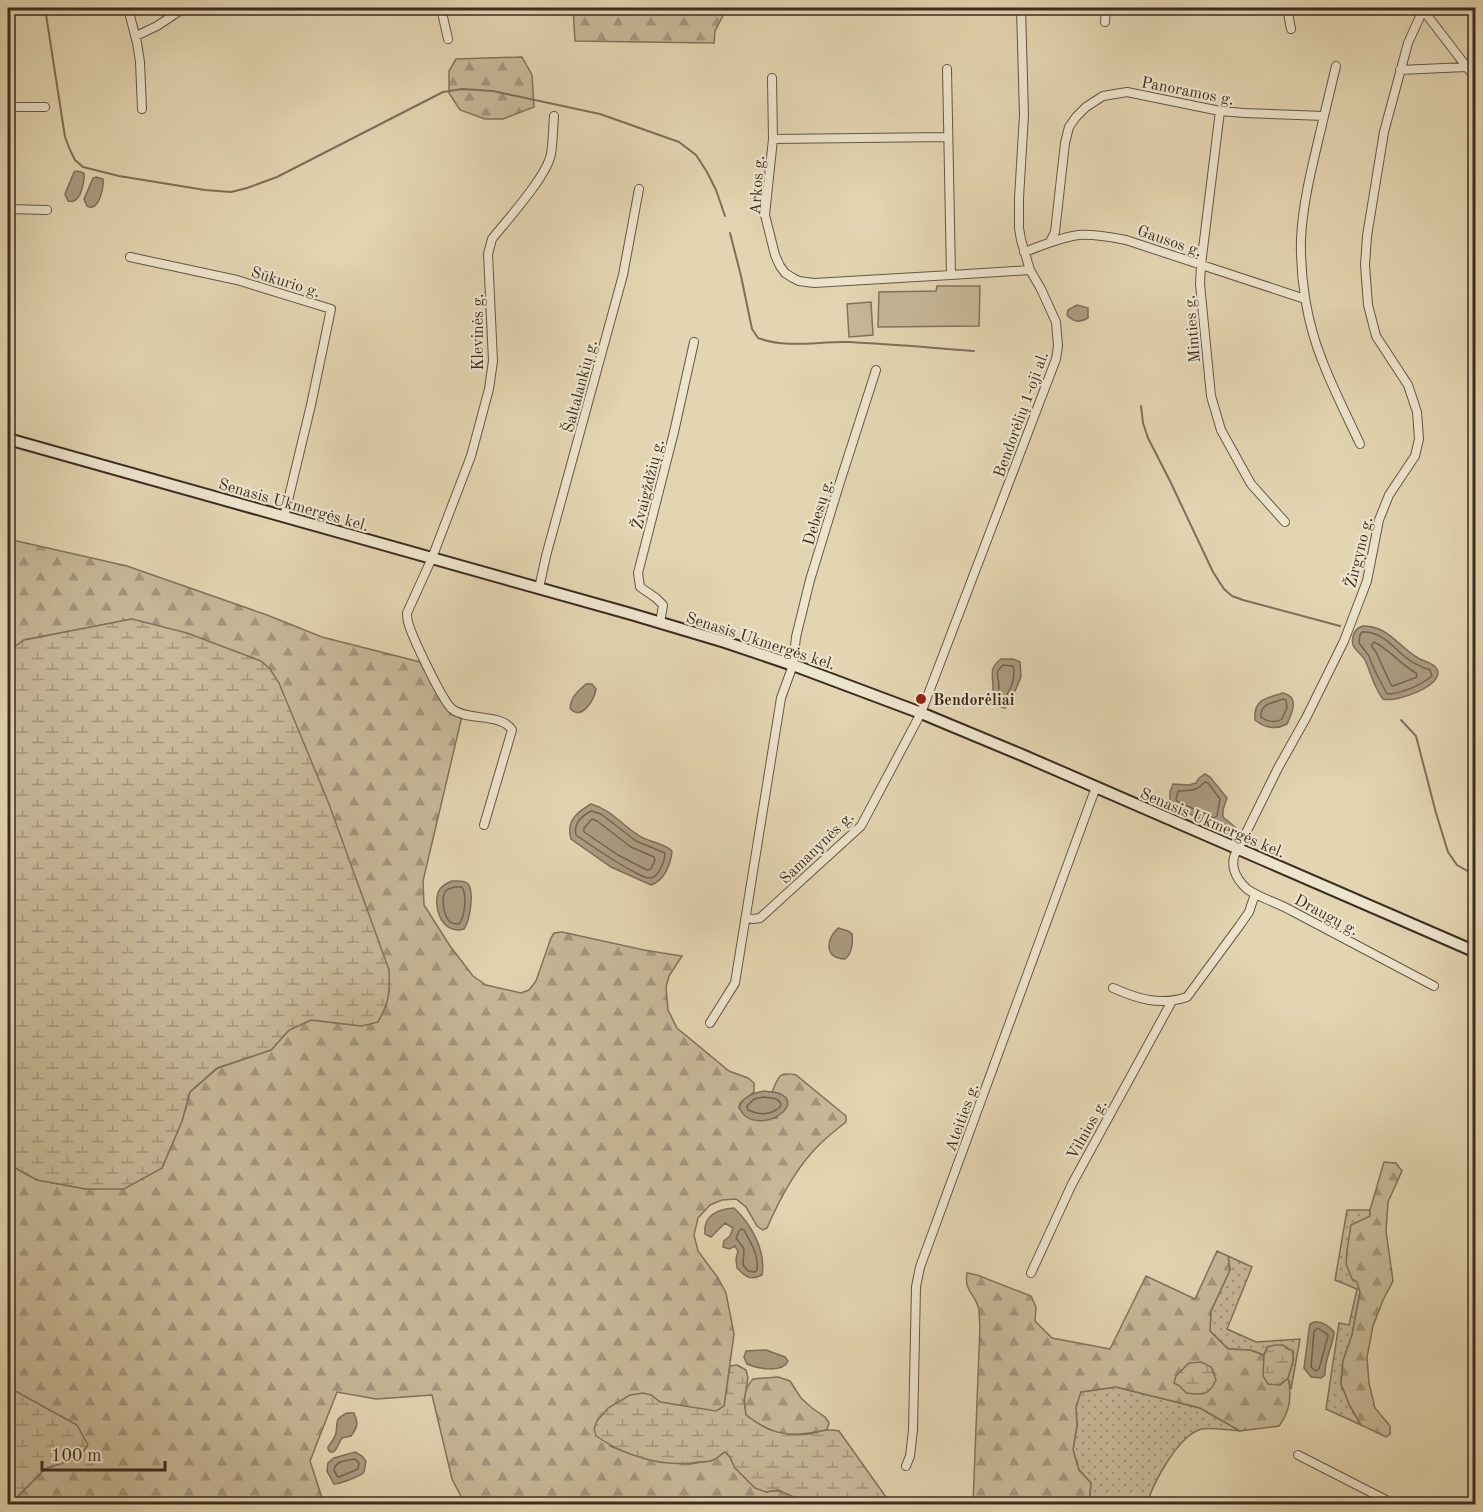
<svg xmlns="http://www.w3.org/2000/svg" width="1483" height="1512" font-family="'Old Standard TT',serif">
<style>
.grass{fill:url(#grass-dots);stroke:#82725c;stroke-width:1.5}
.forest{fill:url(#forest-firs);stroke:#82725c;stroke-width:1.5}
.wetland{fill:url(#wetland-marsh);stroke:#82725c;stroke-width:1.5}
.park{fill:#c7b898;stroke:#82725c;stroke-width:1.5}
.water{fill:#ab9b80;stroke:#7f6e5a;stroke-width:1.5}
.lines{fill:none;stroke-linecap:round;stroke-linejoin:round}
.shore{stroke:#746350;stroke-width:1.5}
.stream{stroke:#7f6e5a;stroke-width:2}
.street-casing{stroke:#665644;stroke-width:10}
.secondary-casing{stroke:#3d2b20;stroke-width:14}
.street{stroke:#ede4cc;stroke-width:8}
.secondary{stroke:#ede4cc;stroke-width:10}
.poi-dot{fill:#8f2418;stroke:#ede4cc;stroke-width:2}
.labels{text-anchor:middle;stroke-width:4.5;stroke-linejoin:round;paint-order:stroke}
.street-label{font-size:16px;fill:#3d2b20;stroke:#ede4cc}
.poi-label{font-size:16px;font-weight:bold;fill:#3d2b20;stroke:#ede4cc;text-anchor:start}
</style>
<defs>
<pattern id="grass-dots" width="8" height="8" patternUnits="userSpaceOnUse" patternTransform="scale(1.5)"><rect width="8" height="8" fill="#c7b898"/><path d="M2 2h.1M6 6h.1" fill="none" stroke="#a3967c" stroke-width="1.8" stroke-linecap="round"/></pattern>
<pattern id="forest-firs" width="22" height="20" patternUnits="userSpaceOnUse" patternTransform="scale(1.5)"><rect width="22" height="20" fill="#c7b898"/><path d="M5 1l3.5 6h-7zM16 11l3.5 6h-7z" fill="#a3967c"/></pattern>
<pattern id="wetland-marsh" width="20" height="14" patternUnits="userSpaceOnUse" patternTransform="scale(1.5)"><rect width="20" height="14" fill="#c7b898"/><path d="M1 5h8M5 5V1M11 12h8M15 12V8" fill="none" stroke="#a3967c"/></pattern>
</defs>
<rect width="100%" height="100%" fill="#e3d5b1"/>
<filter id="stains"><feTurbulence type="fractalNoise" baseFrequency=".00333" numOctaves="4"/><feColorMatrix values="0 0 0 0 .2 0 0 0 0 .09 0 0 0 0 .02 0 0 0 .5 -.17"/></filter>
<radialGradient id="worn" r=".72"><stop offset=".6" stop-color="#630" stop-opacity="0"/><stop offset="1" stop-color="#630" stop-opacity=".3"/></radialGradient>
<path class="grass" d="M1347,1210H1370V1217L1351,1225L1350,1237L1360,1292L1352,1335L1343,1361L1341,1384L1350,1406L1361,1425L1326,1409L1339,1323L1349,1325L1357,1289L1335,1280Z
M1228,1256L1252,1267L1227,1329L1256,1342L1300,1339L1291,1389L1288,1378L1293,1361V1351L1286,1348L1268,1347L1264,1355L1250,1350L1228,1349L1210,1331L1211,1311L1230,1270Z
M1116,1387L1200,1408L1240,1431C1229,1430 1212,1427 1202,1429C1179,1434 1153,1483 1147,1504H1089L1091,1483L1079,1470L1073,1450L1077,1425L1076,1407L1080,1392Z"/>
<path class="forest" d="M573,8H727L715,31L714,43L575,41Z
M522,57L532,75L534,107L503,119H485L460,110L449,93V71L456,59Z
M8,539L127,566L267,615L322,637L420,662L439,697L462,716L423,881L424,905L450,946L473,976L486,985L521,993L529,990L536,981L551,938L554,933L562,932L644,950L682,956L669,976L666,987L668,1010L677,1028L729,1071L748,1078L754,1083V1092L740,1103L739,1108L757,1120L777,1118L778,1093L772,1092C779,1077 778,1071 796,1075L846,1116V1122C837,1129 828,1136 820,1144C796,1167 780,1198 767,1228L763,1230L757,1226L746,1207L736,1199L722,1200L710,1205L698,1218L694,1235L698,1251L718,1278L726,1293L734,1334L724,1407L716,1412L660,1402L651,1395L610,1446L630,1454L661,1462L690,1464L713,1460L725,1452L730,1457L735,1468L766,1492C781,1489 791,1492 800,1504H465L452,1479L432,1395L376,1399L337,1392L310,1461L324,1504H10L45,1469L79,1457L8,1387V1164L37,1180L86,1189L162,1168L182,1121L190,1092L218,1068L271,1050L289,1030L311,1020L362,1026L386,1007L389,991V970L132,619L24,640L8,652Z
M1384,1162L1396,1163L1402,1171L1388,1202L1386,1231L1393,1281L1383,1300L1373,1326L1367,1357L1369,1383L1375,1408L1390,1426V1434L1386,1437L1361,1425L1350,1406L1341,1384L1343,1361L1352,1335L1360,1292L1357,1282L1352,1279L1346,1264L1347,1251L1351,1225L1370,1216V1210Z
M1217,1251L1228,1256L1230,1270L1211,1311L1210,1331L1228,1349L1250,1350L1264,1355V1363L1280,1385L1288,1378C1292,1395 1290,1412 1279,1426L1240,1431L1200,1408L1116,1387L1081,1392L1076,1407L1077,1425L1073,1450L1079,1470L1091,1483L1089,1504H973L980,1326C979,1320 980,1312 978,1306C974,1293 964,1291 967,1273L977,1275L1031,1296L1036,1307L1035,1321L1052,1338L1110,1349L1146,1276L1195,1299Z
M778,1377L790,1381L801,1398L812,1408L825,1417L829,1423L827,1430C792,1437 775,1438 746,1415C744,1399 742,1392 753,1379Z"/>
<path class="wetland" d="M132,619L187,633L261,661L270,669L279,683L329,804L389,970C390,992 389,1003 378,1022L362,1026L311,1020L289,1030L271,1050L217,1068L190,1092L182,1121L162,1168L124,1189H86L37,1180L8,1164V652L24,640Z
M1275,1345H1283L1286,1348L1293,1351V1361L1288,1378L1280,1385L1268,1384L1263,1376L1264,1355L1267,1347Z
M1201,1362L1211,1367L1216,1380C1209,1396 1202,1395 1186,1393L1180,1386L1174,1383L1176,1376L1189,1363Z
M737,1365L746,1370L748,1378L744,1401L746,1415C766,1431 784,1437 810,1434C820,1432 828,1428 839,1431L891,1504H800L794,1497L778,1490L766,1492L755,1488L735,1468L730,1457L725,1452C721,1454 717,1459 713,1460C709,1462 703,1462 699,1462C663,1468 625,1456 596,1436L594,1429L597,1421L608,1408L630,1395L643,1393L651,1395L660,1402L716,1411L724,1406L730,1366Z
M8,1387L77,1425L88,1445L79,1457L45,1469L10,1504H8Z"/>
<path class="park" d="M937,286H980L979,326L878,327L879,292L936,291Z
M871,302L873,335L849,337L847,304Z"/>
<path class="water" d="M77,171L84,173C85,180 81,200 73,201C72,202 70,201 68,201L65,194L74,172Z
M96,177L103,179C104,186 100,206 92,207C91,208 89,207 87,206L84,199L93,178Z
M1077,305L1088,308V318C1080,323 1073,322 1067,315L1068,310Z
M1363,626C1369,626 1375,627 1381,630C1395,637 1404,650 1418,658C1423,661 1434,663 1437,669C1445,686 1395,703 1383,699C1374,688 1371,673 1365,660C1362,655 1355,650 1353,645C1351,636 1355,628 1363,626Z
M1001,659H1013L1020,662L1021,677L1012,698L1005,708C992,706 993,695 993,685C992,673 990,667 1001,659Z
M586,684H592L596,689C594,700 581,722 570,708C571,697 578,691 586,684Z
M1283,693C1300,697 1292,713 1287,724C1276,730 1265,728 1255,720C1253,699 1267,698 1283,693Z
M1205,774L1210,777L1227,798L1223,810V817L1235,827V830L1233,831L1225,830L1170,805V792L1173,784L1189,785L1196,783L1199,778Z
M591,804C610,809 622,825 638,835C648,842 664,843 672,851C671,864 664,881 651,885L611,867L571,839C566,821 576,813 591,804Z
M452,881C457,881 463,880 467,883C475,889 470,921 464,929C441,936 431,903 440,889C443,885 447,883 452,881Z
M838,928L848,931L852,934C853,942 852,954 845,959C824,958 826,940 838,928Z
M764,1091C768,1092 774,1092 778,1093C806,1103 767,1132 745,1116C744,1116 740,1109 739,1108C742,1097 753,1093 764,1091Z
M734,1208C752,1225 766,1251 762,1275C750,1281 746,1277 737,1268L736,1259L738,1251L735,1246L729,1249L723,1247L724,1241L730,1236L733,1228L725,1223L711,1237L705,1234C703,1215 718,1209 734,1208Z
M1314,1322C1321,1321 1330,1326 1334,1332C1333,1347 1324,1359 1325,1375L1321,1378L1311,1377L1304,1368L1309,1330L1310,1324Z
M766,1350L785,1357L788,1361C783,1373 758,1369 747,1364L744,1357L746,1351Z
M347,1413H354C359,1423 357,1428 351,1436L342,1438C338,1443 338,1449 333,1452H330L328,1449V1447C331,1443 335,1438 336,1433C338,1420 334,1420 347,1413Z
M355,1452L362,1456L366,1461C365,1463 365,1470 364,1472C362,1476 339,1484 334,1484L327,1471L328,1463L334,1458Z"/>
<g class="lines">
<path class="shore" d="M1362,632C1381,631 1391,645 1404,656C1412,663 1421,667 1430,670L1432,676C1421,685 1401,694 1387,694L1374,669L1369,656L1359,643L1360,635Z
M1374,642C1389,649 1400,664 1416,673L1417,677L1393,686L1391,685L1376,652L1372,647V644Z
M1003,665L1013,666C1016,677 1011,692 1002,700C998,694 999,692 999,685C998,675 994,673 1003,665Z
M1283,699L1286,700L1287,708L1282,719C1276,723 1267,722 1261,717C1260,703 1273,703 1283,699Z
M1205,782L1208,783L1220,799L1217,816L1214,818L1178,802L1176,800L1178,791C1191,790 1195,792 1205,782Z
M591,811L601,814L636,841L665,853C665,859 659,879 649,878C645,878 640,875 636,873C615,862 596,849 576,835C573,824 582,816 591,811Z
M592,819L597,821L631,847L654,857L655,860L651,869L647,870L618,855L584,832V828Z
M454,887H462C467,896 465,917 459,924C455,924 452,924 449,921C444,916 441,899 445,892C448,888 450,889 454,887Z
M764,1097C770,1098 778,1097 781,1104L780,1107C770,1116 759,1115 748,1110L747,1106L754,1099Z
M741,1229L744,1230C751,1243 759,1255 757,1270L755,1272L748,1271L743,1265L744,1249L736,1238L739,1231Z
M1318,1328L1327,1334L1328,1336L1319,1369L1316,1371L1311,1367L1314,1331Z
M355,1459L359,1463L358,1469L339,1477L337,1476L334,1470C335,1461 347,1460 355,1459Z"/>
<path class="stream" d="M45,8L65,137L70,150L75,160L83,167L119,176L205,190L231,192L247,188L277,177L443,92L462,89L493,91L600,114L679,142L696,155L707,172L716,190L725,216
M730,233L741,276L752,329L758,338C788,349 818,341 849,342C891,344 933,348 974,351
M1141,406L1143,423L1148,438L1170,481L1213,572L1224,589L1232,596L1243,600L1340,626
M1401,720L1416,736L1436,813L1448,852L1457,865L1476,876"/>
<g class="street-casing">
<path id="street" d="M128,8L137,43L140,62L142,109
M441,8L448,39
M1287,8L1291,29
M8,11L12,8
M1105,22L1106,8
M136,36L157,26L184,8
M947,69L951,275L1030,270
M1400,70L1466,67
M772,78L773,139L765,215L775,255L780,266L785,273L793,278L799,281L814,283L951,275
M8,107H45
M1220,111L1201,265L1200,284L1211,396L1221,430L1251,484L1285,522
M1324,116L1336,66
M773,139L948,137
M8,209L47,210
M1050,242L1055,232L1065,143L1069,127L1076,117L1086,107L1103,96L1127,92L1220,111L1244,113L1324,116C1315,156 1303,197 1301,239C1300,279 1307,323 1322,360C1333,389 1347,416 1360,444
M1024,252C1042,246 1060,237 1079,235C1094,234 1110,237 1126,240L1305,299
M130,257L237,280L331,309L311,405L284,517
M539,588L546,556L623,275L639,189
M660,623L663,605L656,598L640,587L638,573L674,432L694,342
M484,825L512,730C502,713 467,721 452,709C442,700 412,637 408,622C407,618 407,617 407,613L432,558L471,456L489,389L493,361L488,254L492,239C508,219 547,176 551,154C553,141 553,128 554,116
M746,918L753,919L760,918L861,826L921,713L1056,359L1058,346L1056,322L1041,289L1030,270L1021,240L1019,228V198L1024,115L1021,8
M1434,986C1387,961 1340,936 1292,911C1279,903 1259,898 1247,889C1235,878 1228,863 1238,849L1278,768L1306,718L1344,641L1367,581L1379,520L1389,495L1415,456L1419,439L1417,412L1408,385L1376,336L1368,305L1365,265L1367,236L1384,132L1408,43L1423,10L1476,79
M1113,988C1138,999 1160,1006 1187,997L1240,925L1249,912L1255,894
M710,1023L735,983L781,698L793,665L796,637L810,580L840,482L876,370
M1031,1273L1072,1184L1172,1001
M1298,1455L1394,1504
M906,1466L910,1456L913,1430L916,1287L920,1267L1096,787"/>
</g>
<g class="secondary-casing">
<path id="secondary" d="M8,439L631,614L725,642L793,665L921,713L1022,755L1476,952"/>
</g>
<use href="#street" class="street"/>
<use href="#secondary" class="secondary"/>
</g>
<circle class="poi-dot" cx="921" cy="699" r="6"/>
<g class="labels">
<g class="street-label">
<text transform="translate(1188 90) rotate(11)" y="6">Panoramos g.</text>
<text transform="translate(756 185) rotate(-86)" y="6">Arkos g.</text>
<text transform="translate(1170 240) rotate(19)" y="6">Gausos g.</text>
<text transform="translate(286 281) rotate(17)" y="6">Sūkurio g.</text>
<text transform="translate(1191 329) rotate(-95)" y="6">Minties g.</text>
<text transform="translate(477 332) rotate(-90)" y="6">Klevinės g.</text>
<text transform="translate(579 386) rotate(-75)" y="6">Šaltalankių g.</text>
<text transform="translate(1020 414) rotate(-70)" y="6">Bendorėlių 1-oji al.</text>
<text transform="translate(647 484) rotate(-76)" y="6">Žvaigždžių g.</text>
<text transform="translate(294 504) rotate(16)" y="6">Senasis Ukmergės kel.</text>
<text transform="translate(817 512) rotate(-73)" y="6">Debesų g.</text>
<text transform="translate(1358 552) rotate(-76)" y="6">Žirgyno g.</text>
<text transform="translate(761 640) rotate(18)" y="6">Senasis Ukmergės kel.</text>
<text transform="translate(1213 822) rotate(23)" y="6">Senasis Ukmergės kel.</text>
<text transform="translate(816 847) rotate(-44)" y="6">Samanynės g.</text>
<text transform="translate(1327 914) rotate(28)" y="6">Draugų g.</text>
<text transform="translate(961 1117) rotate(-70)" y="6">Ateities g.</text>
<text transform="translate(1086 1129) rotate(-61)" y="6">Vilnios g.</text>
</g>
<g class="poi-label">
<text x="933" y="705">Bendorėliai</text>
</g>
</g>
<rect width="1483" height="1512" fill="none" stroke="#e3d5b1" stroke-width="30"/>
<rect x="9" y="9" width="1465" height="1494" fill="none" stroke="#3d2b20" stroke-width="3"/>
<rect x="15" y="15" width="1453" height="1482" fill="none" stroke="#3d2b20" stroke-width="1.5"/>
<path d="M42 1461v9h123v-9" fill="none" stroke="#3d2b20" stroke-width="3"/>
<text x="51" y="1461" font-size="18" fill="#3d2b20" stroke="#ede4cc" stroke-width="4.5" paint-order="stroke">100 m</text>
<rect width="100%" height="100%" filter="url(#stains)"/>
<rect width="100%" height="100%" fill="url(#worn)"/>
</svg>
